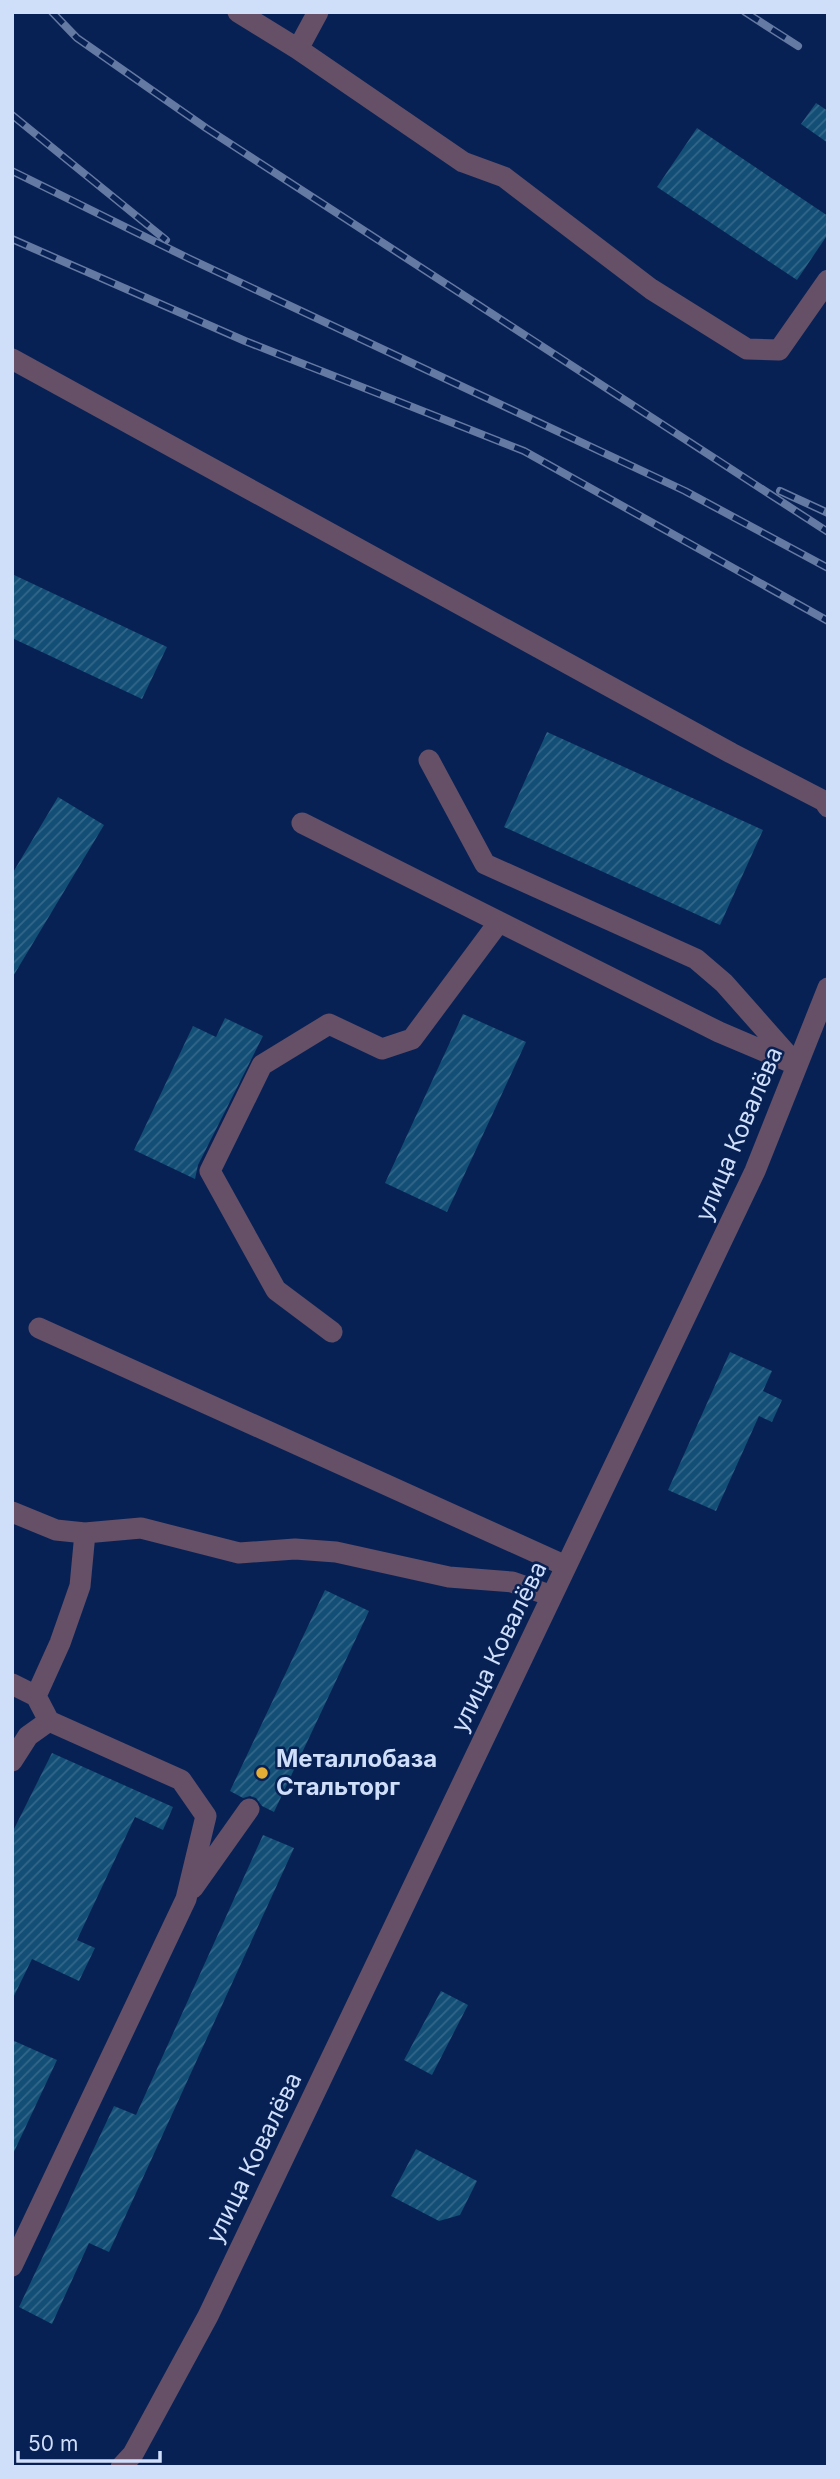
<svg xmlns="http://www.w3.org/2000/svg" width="840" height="2479" font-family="Inter,sans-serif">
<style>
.building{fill:url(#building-hatch)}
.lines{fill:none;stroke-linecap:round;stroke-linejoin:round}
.minor{stroke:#655067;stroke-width:21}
.rail-casing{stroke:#657aa2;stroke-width:8}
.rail{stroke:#082155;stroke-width:5;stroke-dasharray:16;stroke-linecap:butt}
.poi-dot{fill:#e4ad35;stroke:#082155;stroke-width:2.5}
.labels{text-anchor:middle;stroke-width:5;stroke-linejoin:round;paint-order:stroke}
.street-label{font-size:24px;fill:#cfdef9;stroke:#082155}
.poi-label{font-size:24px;font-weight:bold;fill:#cfdef9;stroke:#082155;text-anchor:start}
</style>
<defs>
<pattern id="building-hatch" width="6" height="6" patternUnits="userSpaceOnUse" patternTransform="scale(1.75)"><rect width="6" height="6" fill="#124e75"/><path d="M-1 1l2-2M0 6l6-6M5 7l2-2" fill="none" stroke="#336789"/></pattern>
</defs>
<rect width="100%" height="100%" fill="#082155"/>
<path class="building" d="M816,103L828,111V143L801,124Z
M697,128L828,216V234L797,280L657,187Z
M12,574L167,647L142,699L12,638Z
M547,732L763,830L720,925L504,827Z
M58,797L104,825L12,978V874Z
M463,1014L526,1042L447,1212L385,1183Z
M225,1018L263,1036L198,1165L195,1179L134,1150L193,1026L216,1037Z
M730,1352L772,1371L763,1391L782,1400L772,1422L759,1416L716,1511L668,1490Z
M325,1590L369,1611L274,1812L262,1806L256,1798L250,1796L243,1798L230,1791Z
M52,1753L173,1807L163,1830L135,1817L77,1940L95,1948L79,1981L32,1959L12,2000V1833Z
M263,1835L294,1848L109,2252L89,2243L52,2324L19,2307L114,2106L136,2115Z
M441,1991L468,2005L432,2075L404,2060Z
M12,2040L57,2060L12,2156Z
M416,2149L477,2181L460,2215L439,2221L391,2196Z"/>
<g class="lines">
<path class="minor" d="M238,12L298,49L463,162L504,177L651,289L747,349L779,350L828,280
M298,49L318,12
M12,359L731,753L824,801L828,807
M429,760L485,864L696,959L724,983L793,1061
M302,823L719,1032L797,1065
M39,1328L566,1566
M332,1332L276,1290L210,1171L262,1065L329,1024L382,1049L412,1039L499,922
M12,1512L56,1530L85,1533L141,1528L239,1553L295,1549L336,1552L449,1577L512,1582L552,1596
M12,1684L36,1696
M12,1761L28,1736L49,1721
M193,1888L249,1809
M12,2266L186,1899L206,1816L181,1780L49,1721L36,1696L60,1643L80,1586L85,1533
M121,2467L133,2454L208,2316L755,1171L828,988"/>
<g class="rail-casing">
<path id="rail" d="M52,12L77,38L206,128L828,532
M745,12L798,46
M12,115L166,240
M12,171L188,258L685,491L828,568
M12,239L245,341L524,451L828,621
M780,491L828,513"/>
</g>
<use href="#rail" class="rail"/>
</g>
<circle class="poi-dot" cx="262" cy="1773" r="7"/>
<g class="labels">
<g class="street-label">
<text transform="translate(739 1134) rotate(-67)" y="8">улица Ковалёва</text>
<text transform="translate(499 1647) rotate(-64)" y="8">улица Ковалёва</text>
<text transform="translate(254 2158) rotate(-64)" y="8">улица Ковалёва</text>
</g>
<g class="poi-label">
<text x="276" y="1767">Металлобаза<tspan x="276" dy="28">Стальторг</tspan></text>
</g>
</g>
<rect width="840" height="2479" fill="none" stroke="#cfdef9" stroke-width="28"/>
<path d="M18 2451v10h142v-10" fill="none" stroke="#cfdef9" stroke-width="3.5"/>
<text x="28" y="2451" font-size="21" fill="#cfdef9" stroke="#082155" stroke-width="5" paint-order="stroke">50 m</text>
</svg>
